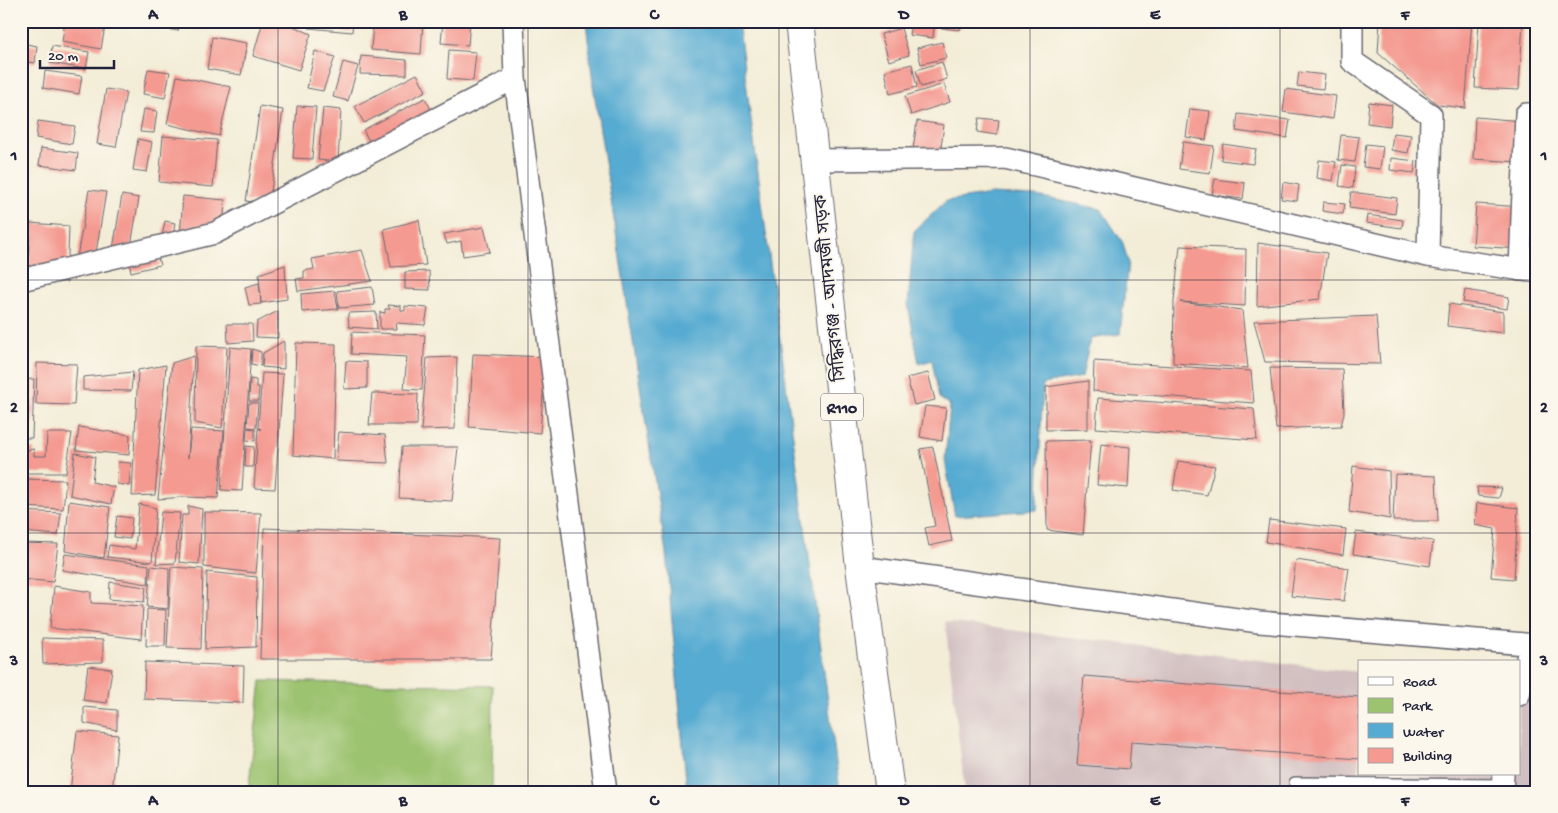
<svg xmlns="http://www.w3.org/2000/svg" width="1558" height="813" font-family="'Gochi Hand','Noto Sans Bengali',sans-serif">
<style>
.industrial{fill:#d2bfc1}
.green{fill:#9cc36f;stroke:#5f7255}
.water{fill:#56abd2;stroke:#3c6686}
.building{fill:#f49a91}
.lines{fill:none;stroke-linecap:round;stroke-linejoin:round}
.lane-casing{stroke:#6b6972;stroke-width:14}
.street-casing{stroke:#6b6972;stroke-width:24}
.primary-casing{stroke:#6b6972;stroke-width:30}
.lane{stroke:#fff;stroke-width:11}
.street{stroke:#fff;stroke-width:21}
.primary{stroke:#fff;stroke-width:28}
.grid{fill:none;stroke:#22223b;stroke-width:1;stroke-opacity:0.55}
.labels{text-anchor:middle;stroke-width:4;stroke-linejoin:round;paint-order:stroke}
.shield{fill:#fbf7ec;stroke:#636270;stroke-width:1}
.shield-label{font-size:16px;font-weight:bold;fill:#22223b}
.street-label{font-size:18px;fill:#22223b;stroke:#fbf7ec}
.neatline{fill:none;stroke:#22223b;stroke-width:2}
.grid-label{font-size:16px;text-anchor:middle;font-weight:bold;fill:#22223b}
</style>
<rect width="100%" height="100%" fill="#fbf7ec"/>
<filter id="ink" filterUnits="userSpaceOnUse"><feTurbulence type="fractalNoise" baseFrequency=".02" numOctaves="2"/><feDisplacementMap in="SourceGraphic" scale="10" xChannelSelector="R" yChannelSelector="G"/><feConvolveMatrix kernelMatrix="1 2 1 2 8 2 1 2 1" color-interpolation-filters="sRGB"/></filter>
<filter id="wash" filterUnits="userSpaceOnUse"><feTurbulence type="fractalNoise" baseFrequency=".0096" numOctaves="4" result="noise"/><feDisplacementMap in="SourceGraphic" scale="20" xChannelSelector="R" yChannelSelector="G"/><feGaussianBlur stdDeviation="1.12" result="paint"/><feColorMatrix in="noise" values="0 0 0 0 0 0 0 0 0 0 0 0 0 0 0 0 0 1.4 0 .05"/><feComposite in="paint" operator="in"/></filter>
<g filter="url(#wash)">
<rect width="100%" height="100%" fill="#f3edd7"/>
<path class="industrial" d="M945,622L1359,672V774H1519V691L1537,693V792H965Z"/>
<path class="green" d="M261,681L493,686L492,792H248Z"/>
<path class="water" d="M586,21H738L840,792H687L666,553L593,85Z
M990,194L1037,196L1101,209L1123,243L1128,263L1120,334L1090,339L1082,377L1043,384L1037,510L955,516L945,460L950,405L939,398L932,360L919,364L908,305L914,231L946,201Z"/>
<g id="blocks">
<path class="building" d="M65,21H106L101,49L62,42Z
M156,21H180L178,31L155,27Z
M263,21H282L311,34L299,70L253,56Z
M309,21H353L352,32L309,28Z
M373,21H423L421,54L371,50Z
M443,21H470L468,45L441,43Z
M941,21H961L960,30L941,28Z
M1380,21H1472L1465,108L1438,105L1378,53Z
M1479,21H1523L1519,90L1475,88Z
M911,22L934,25L933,38L909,35Z
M901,28L909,55L889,61L881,34Z
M212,37L247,43L241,75L207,69Z
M942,42L946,58L921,64L917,48Z
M21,43L37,46L35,63L21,61Z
M52,46L89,52L86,69L50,63Z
M449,50L476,52L473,81L447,79Z
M315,51L335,57L323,91L307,88Z
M361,56L407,60V75L360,74Z
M343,62L358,66L348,101L333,97Z
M942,62L947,79L921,87L916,70Z
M912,64L917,87L890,94L885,71Z
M148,69L170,72L165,98L143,94Z
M45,71L82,76L79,94L43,88Z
M1299,72L1325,75L1323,89L1297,86Z
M417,74L426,91L364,123L355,106Z
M177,76L231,87L219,136L167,124Z
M944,84L950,102L911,115L905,96Z
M106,89L126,92L116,147L97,144Z
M1286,89L1336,96L1333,119L1283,112Z
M425,98L434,115L373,148L363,130Z
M1369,102L1392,105L1390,126L1367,123Z
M260,106L283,110L269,204L246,201Z
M297,106L316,107L312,159L293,158Z
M323,108L341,110L338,162L318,160Z
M144,109L157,111L154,133L140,132Z
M1190,109L1210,111L1206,140L1186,137Z
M1238,114L1290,120L1287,138L1236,131Z
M1475,117L1522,121L1519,162L1473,159Z
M979,118L999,120L997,135L977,132Z
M38,121L75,126L72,144L36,138Z
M917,121L944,125L940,154L913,150Z
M1393,133L1411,135L1408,153L1391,150Z
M1341,135L1359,137L1355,162L1338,160Z
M163,136L217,140L213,187L159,182Z
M138,139L152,142L147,172L133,170Z
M1183,142L1214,146L1210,173L1179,169Z
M1223,144L1256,149L1253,164L1221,160Z
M1366,144L1383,146L1380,169L1363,167Z
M41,148L78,153L76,170L39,165Z
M1391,158L1416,161L1414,173L1390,170Z
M1319,160L1336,162L1333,181L1317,178Z
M1342,165L1355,167L1353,188L1339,186Z
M1534,173H1537V260H1528Z
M1215,179L1245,183L1243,199L1212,195Z
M1283,182L1299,185L1297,201L1281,199Z
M89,190L106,192L93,271L75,268Z
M1351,192L1397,198L1395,214L1349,208Z
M122,195L139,198L129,258L112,255Z
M183,196L225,200L222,241L180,237Z
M1323,202L1345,204L1343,214L1322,211Z
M1476,204L1524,207L1521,249L1473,246Z
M1367,215L1403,220L1402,228L1366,223Z
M419,220L426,265L391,267L384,229Z
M165,221L175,223L171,249L160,247Z
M30,223L69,226L67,282L27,280Z
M484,227L490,252L463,256L461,241L447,244L444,234Z
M1258,243L1327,253L1320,299L1257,306Z
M1180,246L1246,249L1245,306L1180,302L1242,310L1248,368L1173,363L1174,301Z
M362,250L372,281L298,291L296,279L304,278V271L314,269L312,259Z
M157,254L160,265L131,272L129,261Z
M285,265L287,299L261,303L259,274Z
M429,271L430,290L405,289V272Z
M259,283L261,304L249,305L245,287Z
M372,287L375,305L339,308L337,291Z
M1465,290L1509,297L1507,309L1463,302Z
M335,291L338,309L302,312L301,294Z
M1449,304L1503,312V333L1447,326Z
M388,305L401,306V310L405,311V306L428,308L425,325L396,323L397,329H380V312L385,313V309H390Z
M278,311V338L256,337L257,322Z
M376,312L377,329L349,327L348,313Z
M1376,316L1380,364L1265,362L1254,321Z
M227,324H252L253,341L228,343Z
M352,332L425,335L422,390L404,389L407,357L351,354Z
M284,341V369L262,367L263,353Z
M296,343L336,344L333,459L293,455Z
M196,346L227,347L222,428L195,423Z
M230,347L251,349L242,491L221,490Z
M252,349L261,352V366L251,364Z
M473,354L546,357L540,433L469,427Z
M194,356L188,458L191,429L224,431L218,498L186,497L158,499L172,363Z
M457,357L455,429L421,430L427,358Z
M346,361L367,362V388L344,389Z
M1094,361L1251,371L1254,403L1093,391Z
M37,363L77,364L74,405L36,404Z
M166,365L155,495L132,496L138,370Z
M1270,368L1342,369L1344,413L1341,426L1276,429Z
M133,372L131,391L83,390V377Z
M262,373L283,374L275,489L254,488L258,429H261L258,428Z
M928,373L935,400L914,405L907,378Z
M34,379L32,438H21V380Z
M250,379L256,380V387H259L258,401H249Z
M1088,381V429L1046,430V387Z
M372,393L418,394L417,425H369Z
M1098,398L1254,409L1257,440L1096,428Z
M249,403H258L256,428L247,427Z
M925,406L946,408L942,441L920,437Z
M79,427L130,435L129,455L76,450Z
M247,428L255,429V441L246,440Z
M339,432L385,435L388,463L336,461Z
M47,433H72L66,473H21V451L34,449V456H46Z
M1091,440L1083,535L1047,530L1046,441Z
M1101,444L1130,447L1128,488L1097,485Z
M246,446L254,447L253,467H245Z
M402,447H458L452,501L399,498Z
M933,447L952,541L929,546L925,528L935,526L920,449Z
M75,453L95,457L92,482L114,487L111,504L70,495Z
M1178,461L1215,466L1207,495L1173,490Z
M118,462L131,463L129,486L117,484Z
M1353,466L1389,471L1390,519L1349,512Z
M1395,474L1436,476L1438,521H1393Z
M21,479L66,480L63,509L21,507Z
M1477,487L1502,488L1499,498L1478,496Z
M69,501L110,507L104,558L65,551Z
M1477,503L1518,508L1514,579L1491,577L1495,529L1475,525Z
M139,504L156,508L152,562L107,557L109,545L135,549Z
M188,506L202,509L199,564L179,562L182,515H188Z
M21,511L61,513L58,535L21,532Z
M161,512L180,513L175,563L156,564Z
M204,512L261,513L256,573L204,567Z
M117,516L132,518L130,539L114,537Z
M1269,520L1346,529L1343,555L1266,542Z
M264,528L500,538L491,659H260Z
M1356,532L1433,541L1430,566L1353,554Z
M21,543L58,544L53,582L21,579Z
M65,554L149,565L148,584L62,570Z
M1296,560L1349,568L1344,601L1291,596Z
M151,566L169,568L168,609L147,607Z
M171,567L203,569L201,649L167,648Z
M207,572L257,577L256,647L205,649Z
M110,582L146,587L144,602L109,599Z
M54,586L91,592V603L143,606L141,639L50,628Z
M147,609L166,610L165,646H146Z
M42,638L103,640V662L43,664Z
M145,662L244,666L243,703L144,699Z
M88,666L112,669L107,703L83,700Z
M1084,676L1359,697V759L1131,742L1129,769L1077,765Z
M84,707L117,710V730L84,723Z
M77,731L118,735L112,792H70Z"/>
</g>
</g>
<g filter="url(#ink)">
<use href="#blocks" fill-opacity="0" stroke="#6b6972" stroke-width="1"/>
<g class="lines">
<g class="lane-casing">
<path id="lane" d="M1295,792V783L1502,785"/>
</g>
<g class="street-casing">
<path id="street" d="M513,21L515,78L606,792
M1352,21V61L1431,115L1428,256
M815,160L1005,158L1428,256L1537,272
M1520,270L1526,114H1537
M21,280L215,233L515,78
M860,567L1259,622L1537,645
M1519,695L1530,645
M1502,792L1503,774"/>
</g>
<g class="primary-casing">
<path id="primary" d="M799,21L860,567L890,792"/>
</g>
<use href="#lane" class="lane"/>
<use href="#street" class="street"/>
<use href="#primary" class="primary"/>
</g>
</g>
<path class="grid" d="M278,21V792M528,21V792M779,21V792M1030,21V792M1280,21V792M21,280H1537M21,533H1537"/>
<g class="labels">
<rect class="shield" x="821" y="393.5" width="42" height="27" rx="4"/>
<g class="shield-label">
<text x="842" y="413">R110</text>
</g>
<g class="street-label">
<text transform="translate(829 288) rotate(-96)" y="6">সিদ্ধিরগঞ্জ - আদমজী সড়ক</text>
</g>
</g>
<rect width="1558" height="813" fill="none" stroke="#fbf7ec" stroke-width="55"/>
<rect x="1358" y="660" width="162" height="115" fill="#fbf7ec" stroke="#a4a2a5"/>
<rect x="1368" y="677" width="25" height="8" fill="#ffffff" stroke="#a4a2a5"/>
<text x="1403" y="686" font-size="15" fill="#22223b">Road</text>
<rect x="1368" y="698" width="25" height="15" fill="#9cc36f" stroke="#a4a2a5"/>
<text x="1403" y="710" font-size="15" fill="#22223b">Park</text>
<rect x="1368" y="723" width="25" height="15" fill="#56abd2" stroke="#a4a2a5"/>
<text x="1403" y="736" font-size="15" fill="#22223b">Water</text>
<rect x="1368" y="748" width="25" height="15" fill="#f49a91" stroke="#a4a2a5"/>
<text x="1403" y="760" font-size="15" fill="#22223b">Building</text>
<path d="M40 60v8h74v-8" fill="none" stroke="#22223b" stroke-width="2.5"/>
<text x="48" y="60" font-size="15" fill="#22223b" stroke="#fbf7ec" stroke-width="4" paint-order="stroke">20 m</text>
<rect x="28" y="28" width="1502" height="758" class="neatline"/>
<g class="grid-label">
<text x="153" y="19">A</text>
<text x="403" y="19">B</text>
<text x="654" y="19">C</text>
<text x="904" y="19">D</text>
<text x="1155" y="19">E</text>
<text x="1405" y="19">F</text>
<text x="14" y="160">1</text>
<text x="1544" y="160">1</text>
<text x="14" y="412">2</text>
<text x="1544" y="412">2</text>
<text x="14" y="665">3</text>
<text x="1544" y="665">3</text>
<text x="153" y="805">A</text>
<text x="403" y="805">B</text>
<text x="654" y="805">C</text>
<text x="904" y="805">D</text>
<text x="1155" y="805">E</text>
<text x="1405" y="805">F</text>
</g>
</svg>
